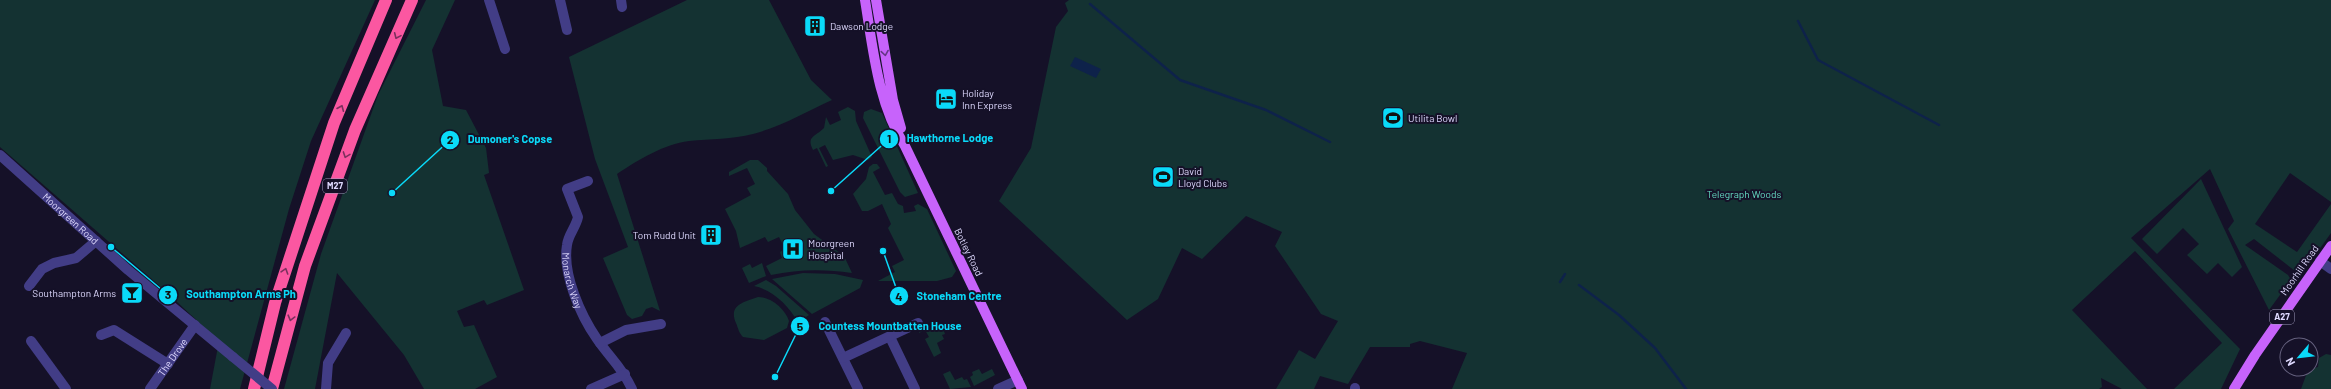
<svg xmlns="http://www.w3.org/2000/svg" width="2331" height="389" font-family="Barlow,sans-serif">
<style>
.green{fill:#143232}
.water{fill:#0e224a}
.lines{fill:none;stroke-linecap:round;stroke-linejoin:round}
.stream{stroke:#0e224a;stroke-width:2.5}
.minor{stroke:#423d86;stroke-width:10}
.major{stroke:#c763fb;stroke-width:10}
.highway{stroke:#fb57a1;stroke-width:12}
.minor-bridge{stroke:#423d86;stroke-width:10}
.oneway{stroke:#7c305e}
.oneway2{stroke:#653687}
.labels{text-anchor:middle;stroke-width:4;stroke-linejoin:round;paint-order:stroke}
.shield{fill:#151128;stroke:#a29dbe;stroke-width:1}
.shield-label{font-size:9px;font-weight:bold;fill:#ded9fe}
.poi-label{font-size:10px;fill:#ded9fe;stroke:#151128;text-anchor:start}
.park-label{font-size:10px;fill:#65ddc3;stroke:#151128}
.street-label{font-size:10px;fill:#ded9fe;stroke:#151128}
.leader{fill:none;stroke:#0adaf9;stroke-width:1.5}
.callout-dot{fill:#0adaf9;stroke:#151128;stroke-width:1.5}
.mark-label{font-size:12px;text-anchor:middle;font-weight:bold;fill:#111}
.callout-label{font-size:11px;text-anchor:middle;font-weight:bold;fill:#0adaf9;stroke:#151128;stroke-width:4;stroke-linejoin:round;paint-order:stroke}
</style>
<rect width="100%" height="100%" fill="#151128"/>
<path class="green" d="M0,0H375L311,141L289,209L240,389H210L219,341L162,288L0,147Z
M426,0H455L432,50L443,106L466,110L486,148L489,173L484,175L524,290L487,305L484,300L457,311L464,327L474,325L497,377L475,389H424L404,355L337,273L315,389H284L321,254L378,95Z
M687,0H769L811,80L832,100C806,112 780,127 753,134C732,139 711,139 689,141C664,144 638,160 617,174L660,311L652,307L646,309L642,316L632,319L627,315L603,258L628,247L595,159L569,57Z
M1069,0H2331V202L2290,173L2255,224L2297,252L2331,204V233L2306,268L2295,271L2254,239L2245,245L2288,275L2291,280L2269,310L2228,229L2234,221L2210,169L2131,238L2240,349L2221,389H2174L2222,343L2135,251L2072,310L2147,389H2122L2101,378L2102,387L2099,389H1452L1467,353L1420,341L1410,344V347H1370L1348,384L1320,376L1314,389H1276L1299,350L1315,359L1338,321L1321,314L1275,246L1282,232L1246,216L1202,259L1182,248L1158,299L1127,320L999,201L1031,148L1056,27L1068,11L1065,3Z
M848,107L855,111L856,121L872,157L868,160L853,155L833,160L825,145L819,148L828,166L826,167L817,148L813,150C806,136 815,137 824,128L826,117L830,125L841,120L838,112Z
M871,109L882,113L918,193L905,197L900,192L863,118L864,112Z
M750,160H758L767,168V171L788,194L795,210L814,234L844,256L852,273C824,269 799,269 771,275L766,266L782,258L780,252L785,249L779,237L768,242L765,237L740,248L736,231L725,209L751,195L747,188L755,184L747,168L729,176V172Z
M873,164H877L880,168L873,172L885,195L892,193L898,204L903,206L904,213L916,211L914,206L918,204L927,209L956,271L952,277L937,281H878L895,272L892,266L904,260L888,228L891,224L882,204L868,211H862L853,194L866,179L869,167Z
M2201,179L2242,267L2232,277L2218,263L2207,274L2187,255L2199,244L2183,228L2157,254L2142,239Z
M762,263L766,276L749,283L742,268L750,264L752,268Z
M803,273L835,274L863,280L860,288L812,314L772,279Z
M766,280L776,286L809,315L798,322C788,305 773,290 754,286Z
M758,297C771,297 785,309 789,321L787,328L764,340L743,337C739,333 738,328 736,323C728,305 744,302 758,297Z
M942,326L945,334L942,335L944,339L937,343L941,353L934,357L925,339L929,337L925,330L919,333L920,328L936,329Z
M2326,354L2331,355V389H2301L2308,370L2318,367L2319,358Z
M979,369L982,374L992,369L995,375L974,386L970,377L973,375L972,372Z
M950,371L955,380L962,377L964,380L967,379L971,387L950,389L943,374Z"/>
<path class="water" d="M1075,57L1101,69L1096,78L1070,66Z"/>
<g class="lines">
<path class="stream" d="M1090,4L1180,80L1266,110L1330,142
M1798,21L1818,60L1939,125
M1560,282L1565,274
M1579,285L1619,315L1655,348L1686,389"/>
<g class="minor">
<path d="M489,0L505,49"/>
<path d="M560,0L567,30"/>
<path d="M621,0L622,7"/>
<path id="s1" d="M0,155L128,270L233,357"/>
<path id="s2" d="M588,181L567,189L578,217C576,227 568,235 567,245C562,274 581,316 597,339C610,358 622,367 632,389"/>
<path d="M2320,261L2331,269"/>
<path d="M29,286L42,269L54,263L76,258L96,241"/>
<path d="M825,322L858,389"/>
<path d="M101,335L114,330L168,364"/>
<path d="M890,337L915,389"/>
<path d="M31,341L66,389"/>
<path d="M600,343L626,330L661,324"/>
<path d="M843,358L918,323"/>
<path id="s3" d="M150,389L195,325"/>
<path d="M326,389L328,363L346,333"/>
<path d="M591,389L625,374"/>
<path d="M998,389L1018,380"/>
<path d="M1355,389V388"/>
</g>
<path class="major" d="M865,0C873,49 878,104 905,146L1022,389
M876,0L893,100L901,128
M2234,389L2255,355L2331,246"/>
<path class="highway" d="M254,389L275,303L334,123L386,0
M272,389L305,266L355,130L412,0"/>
<path class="minor-bridge" d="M233,357L272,389"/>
</g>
<defs><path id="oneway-chevron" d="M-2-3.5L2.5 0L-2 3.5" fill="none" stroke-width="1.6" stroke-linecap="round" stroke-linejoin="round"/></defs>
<g class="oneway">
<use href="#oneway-chevron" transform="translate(397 36) rotate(114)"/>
<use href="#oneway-chevron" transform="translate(341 108) rotate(-67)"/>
<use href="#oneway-chevron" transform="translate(346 155) rotate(110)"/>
<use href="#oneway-chevron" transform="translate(285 271) rotate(-72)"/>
<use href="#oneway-chevron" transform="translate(291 318) rotate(105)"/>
</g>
<use class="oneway2" href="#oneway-chevron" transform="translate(885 53) rotate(81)"/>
<defs>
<g id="building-square" transform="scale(1.15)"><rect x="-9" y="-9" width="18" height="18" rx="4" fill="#0adaf9" stroke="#151128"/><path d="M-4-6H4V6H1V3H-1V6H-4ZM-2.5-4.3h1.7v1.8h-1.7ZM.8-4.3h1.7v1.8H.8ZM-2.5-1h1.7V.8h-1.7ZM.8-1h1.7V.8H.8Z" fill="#111"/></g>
<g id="hotel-square" transform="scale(1.15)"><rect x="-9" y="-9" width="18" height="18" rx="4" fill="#0adaf9" stroke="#151128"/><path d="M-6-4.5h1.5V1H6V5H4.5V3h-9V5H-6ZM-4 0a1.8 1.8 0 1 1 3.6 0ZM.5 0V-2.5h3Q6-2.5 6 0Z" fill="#111"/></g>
<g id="stadium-square" transform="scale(1.15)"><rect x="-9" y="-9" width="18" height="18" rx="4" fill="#0adaf9" stroke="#151128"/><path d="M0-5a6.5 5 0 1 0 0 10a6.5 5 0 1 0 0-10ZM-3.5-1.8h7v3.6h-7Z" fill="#111"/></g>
<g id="hospital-square" transform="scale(1.15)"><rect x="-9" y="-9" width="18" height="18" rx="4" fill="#0adaf9" stroke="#151128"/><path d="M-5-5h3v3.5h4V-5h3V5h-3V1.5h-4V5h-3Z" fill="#111"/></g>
<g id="bar-square" transform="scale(1.15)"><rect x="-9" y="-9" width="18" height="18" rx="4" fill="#0adaf9" stroke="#151128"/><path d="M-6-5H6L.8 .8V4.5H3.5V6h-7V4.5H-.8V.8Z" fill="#111"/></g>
</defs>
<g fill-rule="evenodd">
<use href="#building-square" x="815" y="26"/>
<use href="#hotel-square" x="946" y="99"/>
<use href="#stadium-square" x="1393" y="118"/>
<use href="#stadium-square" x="1163" y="177"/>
<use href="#building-square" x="711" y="235"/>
<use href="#hospital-square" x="793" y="249"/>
<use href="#bar-square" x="132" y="293"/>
</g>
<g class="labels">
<g class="shield">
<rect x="323" y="179" width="24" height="14" rx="3"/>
<rect x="2270" y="310" width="24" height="14" rx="3"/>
</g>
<g class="shield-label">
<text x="335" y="189">M27</text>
<text x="2282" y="320">A27</text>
</g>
<g class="poi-label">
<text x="830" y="30">Dawson Lodge</text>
<text x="962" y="97">Holiday<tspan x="962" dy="12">Inn Express</tspan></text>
<text x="1408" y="122">Utilita Bowl</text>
<text x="1178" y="175">David<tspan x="1178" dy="12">Lloyd Clubs</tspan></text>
<text x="696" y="239" text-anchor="end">Tom Rudd Unit</text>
<text x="808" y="247">Moorgreen<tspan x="808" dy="12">Hospital</tspan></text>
<text x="116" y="297" text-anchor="end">Southampton Arms</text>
</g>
<g class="park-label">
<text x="1744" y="198">Telegraph Woods</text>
</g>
<g class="street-label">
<text dy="4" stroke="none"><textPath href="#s1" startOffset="95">Moorgreen Road</textPath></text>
<text transform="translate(969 252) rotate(64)" y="4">Botley Road</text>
<text transform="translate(2299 270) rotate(-55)" y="4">Moorhill Road</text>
<text dy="4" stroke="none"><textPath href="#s2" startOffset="119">Monarch Way</textPath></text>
<text dy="4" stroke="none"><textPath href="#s3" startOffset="39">The Drove</textPath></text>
</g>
</g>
<path class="leader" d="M831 191L889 139M392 193L450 140M111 247L168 295M883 251L899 296M775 377L800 326"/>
<g class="callout-dot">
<circle cx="831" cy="191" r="4"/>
<circle cx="392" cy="193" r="4"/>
<circle cx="111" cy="247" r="4"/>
<circle cx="883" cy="251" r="4"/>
<circle cx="775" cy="377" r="4"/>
<circle cx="889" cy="139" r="10"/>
<circle cx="450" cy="140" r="10"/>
<circle cx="168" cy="295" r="10"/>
<circle cx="899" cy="296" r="10"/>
<circle cx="800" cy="326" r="10"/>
</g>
<g class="mark-label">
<text x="889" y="143">1</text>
<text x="450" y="144">2</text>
<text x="168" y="299">3</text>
<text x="899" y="301">4</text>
<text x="800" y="331">5</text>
</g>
<g class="callout-label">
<text x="950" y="142">Hawthorne Lodge</text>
<text x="510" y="143">Dumoner's Copse</text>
<text x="241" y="298">Southampton Arms Ph</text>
<text x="959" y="300">Stoneham Centre</text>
<text x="890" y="330">Countess Mountbatten House</text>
</g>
<g transform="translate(2299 357) rotate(242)"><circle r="19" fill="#151128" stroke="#65617e"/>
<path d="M0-3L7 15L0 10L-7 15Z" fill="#0adaf9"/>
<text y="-6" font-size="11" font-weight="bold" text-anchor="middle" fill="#ded9fe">N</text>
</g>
</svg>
